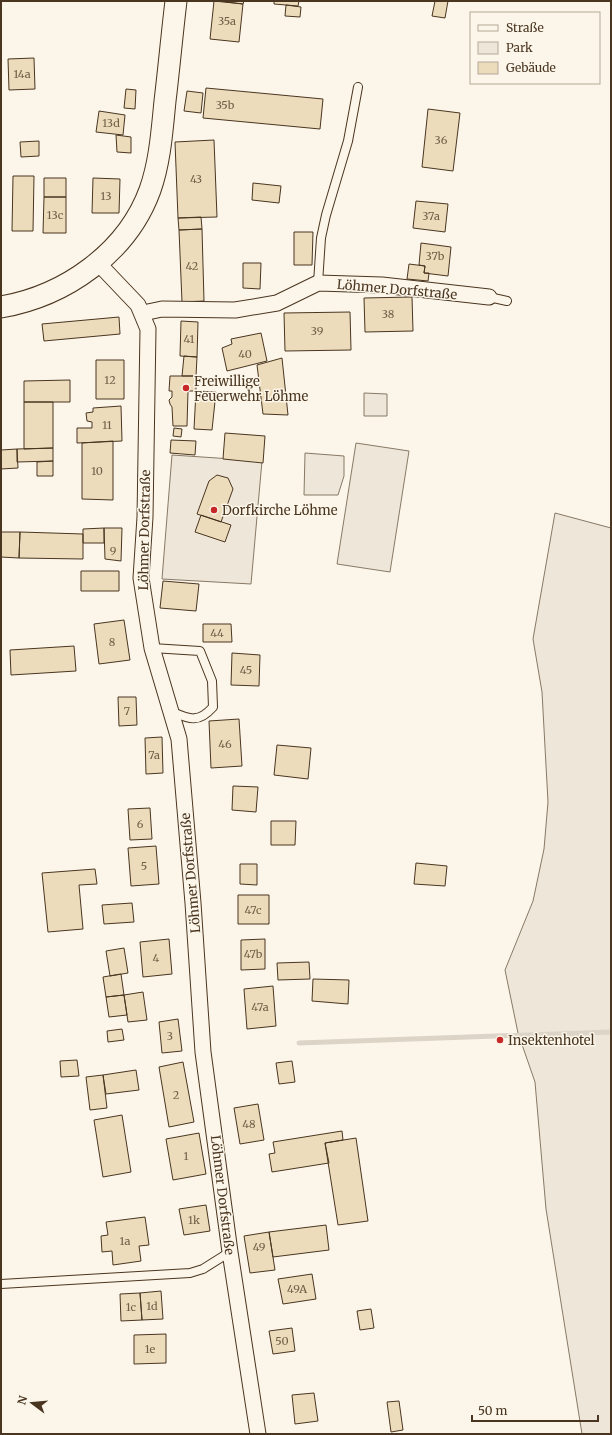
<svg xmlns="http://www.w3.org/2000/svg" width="612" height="1435" font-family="Merriweather,serif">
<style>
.green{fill:#ede6d9;stroke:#887966}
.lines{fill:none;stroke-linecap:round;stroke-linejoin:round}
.stream{stroke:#dcd4c6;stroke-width:5}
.building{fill:#ecdcbc;stroke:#4a3520}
.lane-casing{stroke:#4a3520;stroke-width:10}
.street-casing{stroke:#4a3520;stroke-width:17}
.secondary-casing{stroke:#4a3520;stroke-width:23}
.lane{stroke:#fbf6e9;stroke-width:8}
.street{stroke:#fbf6e9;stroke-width:15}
.secondary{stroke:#fbf6e9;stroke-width:21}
.poi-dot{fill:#c62828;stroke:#fbf6e9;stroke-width:1.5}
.labels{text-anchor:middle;stroke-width:3;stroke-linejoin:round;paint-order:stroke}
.number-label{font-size:11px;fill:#725f47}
.street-label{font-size:13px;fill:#4a3520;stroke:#fbf6e9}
.poi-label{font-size:13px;fill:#4a3520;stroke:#fbf6e9;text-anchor:start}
</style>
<rect width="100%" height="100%" fill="#fbf6e9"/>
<path class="green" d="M364,393L387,394V416H364Z
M356,443L409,451L390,572L337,564Z
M305,453L344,456V476L338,495H304Z
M172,455L262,461L251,584L162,579Z
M555,513L611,528V1434H582L546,1209L535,1082L518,1033L505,970L533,901L544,849L548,802L542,692L533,639Z"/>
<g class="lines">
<path class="stream" d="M299,1043L611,1032"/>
</g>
<path class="building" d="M214,1L243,4L239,42L210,39Z
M219,1H244L243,4Z
M274,1H299L298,6L274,4Z
M435,1H448L445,18L432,16Z
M286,5L301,7L300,17L285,16Z
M34,58L35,89L9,90L8,59Z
M206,88L323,99L320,129L203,118Z
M126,89L136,90L135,109L124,108Z
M187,91L203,93L201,113L184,111Z
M428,109L460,113L453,171L422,167Z
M99,111L125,115L123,135L96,132Z
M116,135L131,137V153L117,152Z
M214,140L217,217L178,218L175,142Z
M39,141V156L21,157L20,142Z
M13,176H34L33,231H12Z
M44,178H66V197H44Z
M93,178L120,179L119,213H92Z
M253,183L281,186L279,203L252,200Z
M44,197H66V233H43Z
M416,201L448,204L445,232L413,228Z
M201,217L202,229L179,230L178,218Z
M202,229L204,301L182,302L179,230Z
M294,232H313L312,265H294Z
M421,243L451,247L448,276L424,273L425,266L419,265Z
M243,263H261L260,289L243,288Z
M409,264L425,266L424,273H429L428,281L407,279Z
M412,297L413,331L365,332L364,298Z
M350,312L351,350L285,351L284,313Z
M119,317L120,334L44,341L42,324Z
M181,321L198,322L197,357L180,356Z
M261,333L267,361L227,371L222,348L232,344L231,339Z
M184,356L197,357L196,376H182Z
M282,358L288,415L263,414L257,365Z
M96,360H124V399H96Z
M170,376H196V391H188L187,426H173L172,407L170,404L169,400L172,397V391H169Z
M70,380V402H24V381Z
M196,391L216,392L212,430L194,429Z
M24,402H53V448L24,449Z
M121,406L122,441L77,443V428H92V422L87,421L86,413L93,412V408Z
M174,428L182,429L181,437L173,436Z
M225,433L265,436L263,463L223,459Z
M171,440L196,441L195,455L170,453Z
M113,441V500L82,499V443Z
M53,448V461L17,462V449Z
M17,449L18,468L1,469V450Z
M53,461V476H37V462Z
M217,475L228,478L233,489L221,522L197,514L209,481Z
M201,515L231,525L225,542L195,532Z
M104,528V543H83V529Z
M104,528H122L121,561L105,559Z
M1,532H20L19,558L1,557Z
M20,532L83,534V559L19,558Z
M81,571H119V591H81Z
M163,581L199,584L196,611L160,608Z
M124,620L130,660L99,664L94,624Z
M203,624H231L232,642H203Z
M74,646L76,671L11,675L10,650Z
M232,653L260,655L259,686L231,685Z
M118,697H136L137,725L119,726Z
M239,719L242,766L211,768L209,721Z
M162,737L163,773L146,774L145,738Z
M277,745L311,748L308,779L274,775Z
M233,786L258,787L256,812L232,810Z
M150,808L152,839L130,840L128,809Z
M271,821H296L295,845H271Z
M156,846L159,884L131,886L128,848Z
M416,863L447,866L445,886L414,884Z
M240,864H257V885L240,884Z
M95,869L97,884L79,885L83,929L48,932L42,873Z
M238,895H269V924H238Z
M132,903L134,922L104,924L102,905Z
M169,939L172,974L143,977L140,942Z
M265,939V969L241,970V940Z
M124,948L128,973L110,976L106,951Z
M309,962L310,979L278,980L277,963Z
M121,974L124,995L106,997L103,977Z
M313,979L349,980L348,1004L312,1001Z
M273,986L276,1026L247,1029L244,989Z
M143,992L147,1020L128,1022L124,995Z
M124,995L127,1015L109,1017L106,997Z
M178,1019L182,1051L162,1053L159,1022Z
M122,1029L124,1040L108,1042L107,1031Z
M77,1060L79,1076L61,1077L60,1061Z
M292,1061L295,1082L279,1084L276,1063Z
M183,1062L194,1122L169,1127L159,1067Z
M136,1070L139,1090L106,1094L103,1075Z
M103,1075L107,1108L90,1110L86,1077Z
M258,1104L264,1140L240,1144L234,1108Z
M122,1115L131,1172L103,1177L94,1120Z
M342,1131L343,1140L325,1143L329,1163L272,1172L269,1154L275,1153L273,1142Z
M199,1133L206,1174L173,1180L166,1139Z
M356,1138L368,1221L338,1225L325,1143Z
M206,1205L210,1231L184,1235L179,1209Z
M145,1217L149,1245L139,1246L141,1261L113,1265L112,1251L102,1252L101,1236L108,1235L106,1222Z
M326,1225L329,1250L273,1257L269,1232Z
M269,1232L275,1270L250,1273L244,1236Z
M312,1274L316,1299L283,1304L278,1279Z
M161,1291L163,1319L142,1320L140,1293Z
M140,1293L142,1320L121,1321L120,1294Z
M371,1309L374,1328L360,1330L357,1311Z
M292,1328L295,1351L273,1354L269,1331Z
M166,1334V1363L134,1364V1335Z
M314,1393L318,1421L295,1424L292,1395Z
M399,1401L403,1430L391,1432L387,1402Z"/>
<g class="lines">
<g class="lane-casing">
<path id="lane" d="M318,283L321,238L326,215L348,141L358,87
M489,297L507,301
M152,648L200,651L212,681L213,707C198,724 189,719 170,711
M1,1284L190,1273L203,1269L230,1252"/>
</g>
<g class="street-casing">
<path id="street" d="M98,263L138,305L148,329L145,517L141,578L152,648L179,739L193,903L203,1052L230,1252L258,1434
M143,313L162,309L235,310L277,303L318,283L382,285L489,297"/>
</g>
<g class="secondary-casing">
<path id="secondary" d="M1,307C65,296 127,253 150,190C160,162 162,131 165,101C169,68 172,34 176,1"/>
</g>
<use href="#lane" class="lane"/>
<use href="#street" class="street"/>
<use href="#secondary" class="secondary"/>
</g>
<g class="poi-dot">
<circle cx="186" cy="388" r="4"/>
<circle cx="214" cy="510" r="4"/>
<circle cx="500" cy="1040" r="4"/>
</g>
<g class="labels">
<g class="number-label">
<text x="227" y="25">35a</text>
<text x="22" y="78">14a</text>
<text x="225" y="109">35b</text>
<text x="111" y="127">13d</text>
<text x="441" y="144">36</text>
<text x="196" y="183">43</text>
<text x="106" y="200">13</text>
<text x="55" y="219">13c</text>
<text x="431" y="220">37a</text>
<text x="435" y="260">37b</text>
<text x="192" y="270">42</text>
<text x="388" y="318">38</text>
<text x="317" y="335">39</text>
<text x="189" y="343">41</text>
<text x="245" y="358">40</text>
<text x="110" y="384">12</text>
<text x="107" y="429">11</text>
<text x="97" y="475">10</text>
<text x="113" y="555">9</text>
<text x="217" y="637">44</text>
<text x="112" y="646">8</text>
<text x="246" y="674">45</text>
<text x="127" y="715">7</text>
<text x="225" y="748">46</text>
<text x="154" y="759">7a</text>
<text x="140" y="828">6</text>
<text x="144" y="870">5</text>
<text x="253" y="914">47c</text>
<text x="253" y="958">47b</text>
<text x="156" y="962">4</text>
<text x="260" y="1011">47a</text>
<text x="170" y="1040">3</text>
<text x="176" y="1099">2</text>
<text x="249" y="1128">48</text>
<text x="186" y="1160">1</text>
<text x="194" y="1224">1k</text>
<text x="125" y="1245">1a</text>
<text x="259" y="1251">49</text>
<text x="297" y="1293">49A</text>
<text x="152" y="1310">1d</text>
<text x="131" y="1311">1c</text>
<text x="282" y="1345">50</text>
<text x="150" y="1353">1e</text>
</g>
<g class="street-label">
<text transform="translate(397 289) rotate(5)" y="5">Löhmer Dorfstraße</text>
<text transform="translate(144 530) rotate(-89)" y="5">Löhmer Dorfstraße</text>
<text transform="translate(190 873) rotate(-95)" y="5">Löhmer Dorfstraße</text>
<text transform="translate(223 1195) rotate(83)" y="5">Löhmer Dorfstraße</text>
</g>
<g class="poi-label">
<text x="194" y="386">Freiwillige<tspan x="194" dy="15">Feuerwehr Löhme</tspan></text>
<text x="222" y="515">Dorfkirche Löhme</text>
<text x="508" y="1045">Insektenhotel</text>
</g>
</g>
<rect width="612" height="1435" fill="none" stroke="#4a3520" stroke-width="4"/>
<rect x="470" y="12" width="130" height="72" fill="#fbf6e9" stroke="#b4a999"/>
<rect x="478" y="25" width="20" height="6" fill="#fbf6e9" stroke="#b4a999"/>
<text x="506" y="32" font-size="12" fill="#4a3520">Straße</text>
<rect x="478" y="42" width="20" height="12" fill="#ede6d9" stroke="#b4a999"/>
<text x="506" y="52" font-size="12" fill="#4a3520">Park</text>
<rect x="478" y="62" width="20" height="12" fill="#ecdcbc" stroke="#b4a999"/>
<text x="506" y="72" font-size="12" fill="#4a3520">Gebäude</text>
<g transform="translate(32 1403) rotate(286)" stroke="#fbf6e9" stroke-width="3" paint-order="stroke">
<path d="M0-3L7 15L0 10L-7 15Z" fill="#4a3520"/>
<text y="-6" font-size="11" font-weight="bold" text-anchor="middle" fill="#4a3520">N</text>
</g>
<path d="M472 1415v6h126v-6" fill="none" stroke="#4a3520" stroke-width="2"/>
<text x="478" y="1415" font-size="12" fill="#4a3520" stroke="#fbf6e9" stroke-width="3" paint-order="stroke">50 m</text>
</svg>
